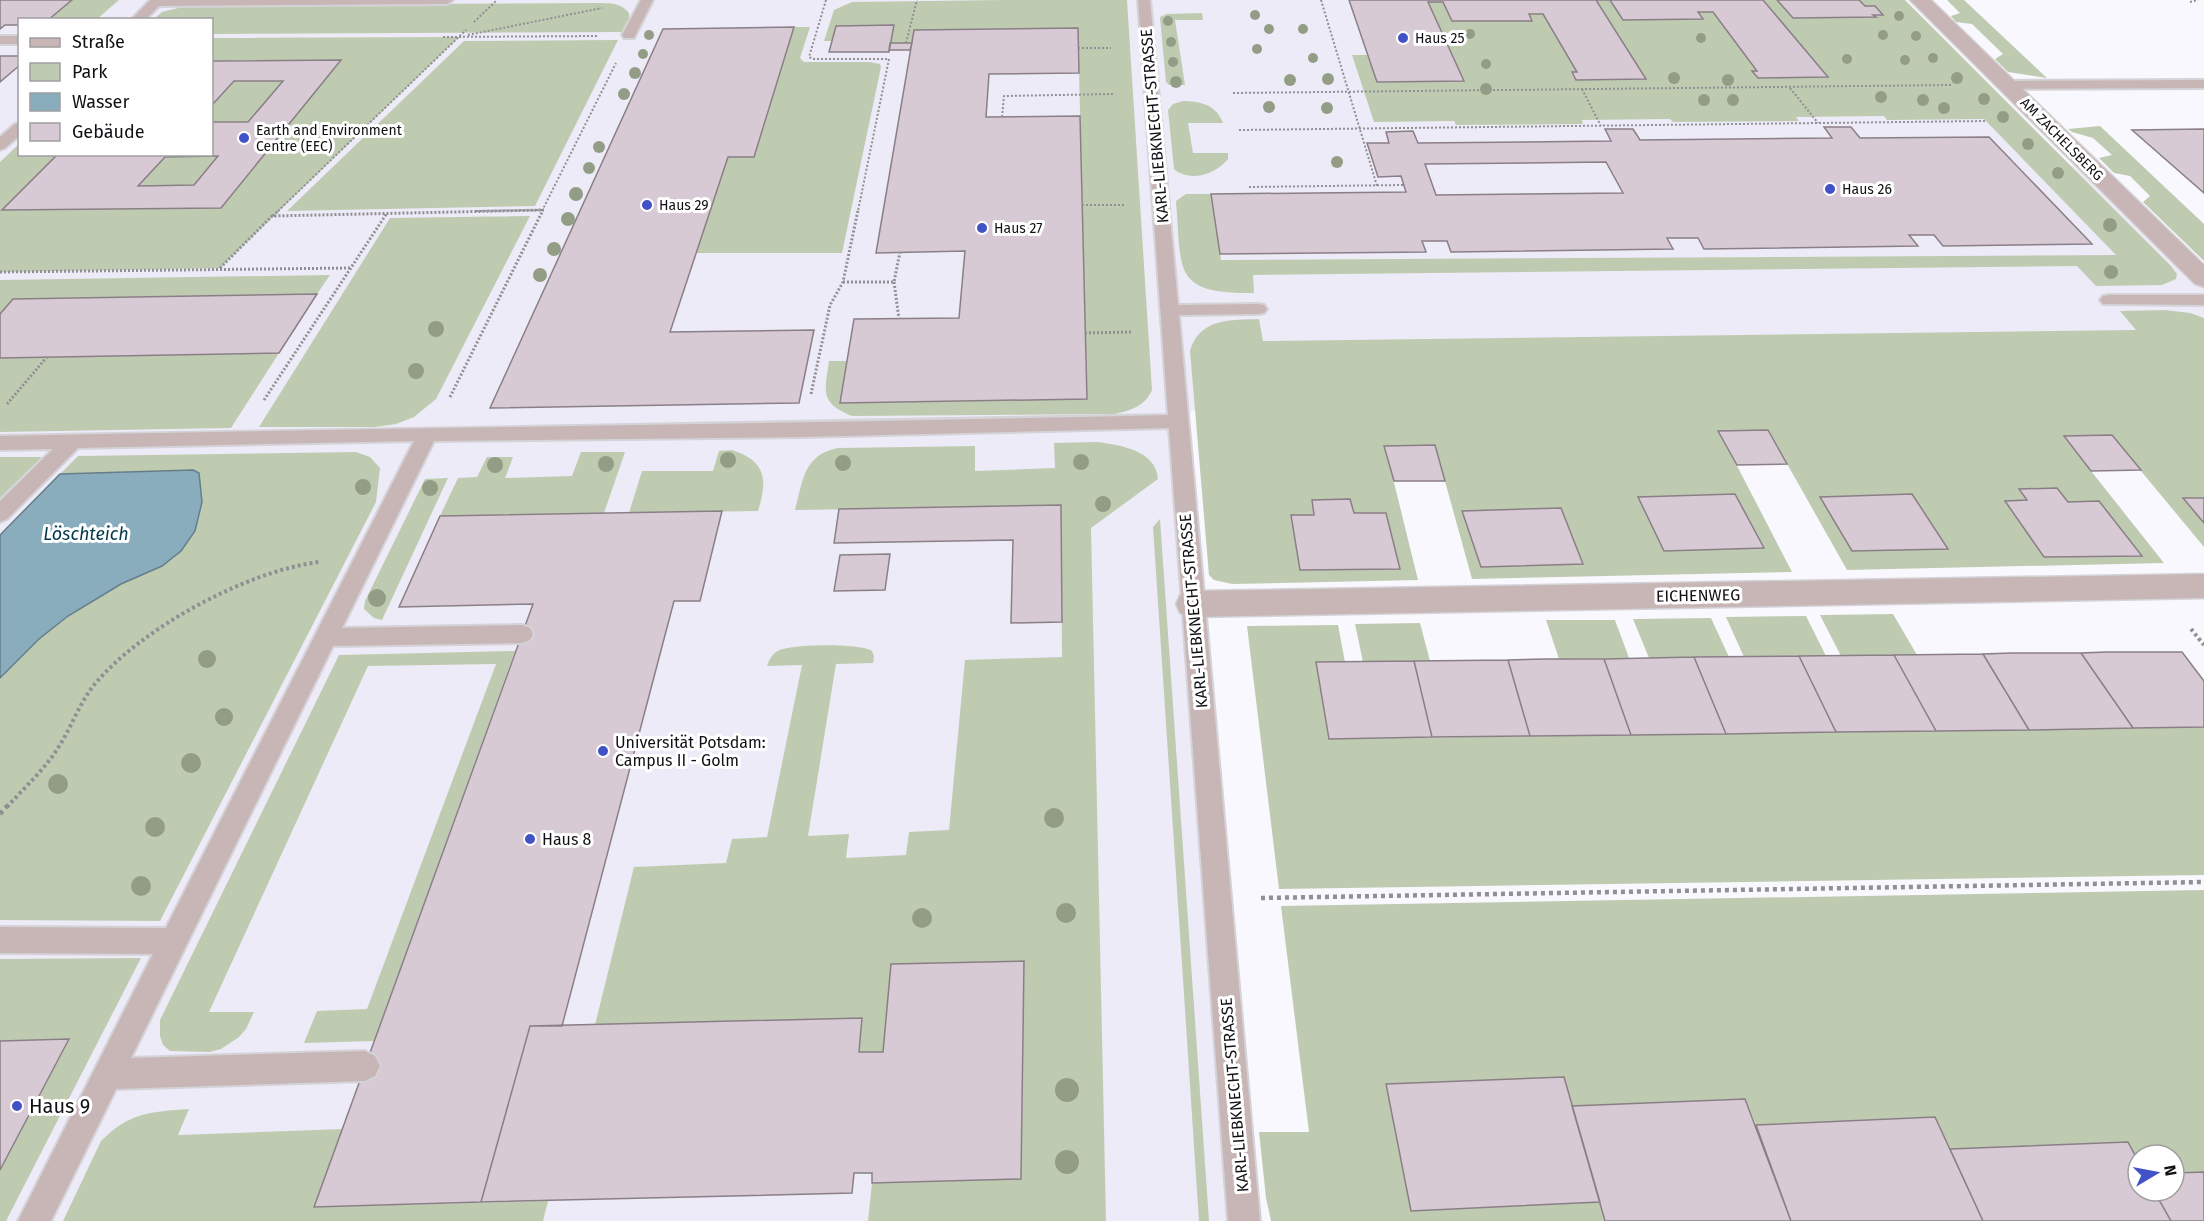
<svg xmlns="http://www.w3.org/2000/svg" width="2204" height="1221" font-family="'Fira Sans',sans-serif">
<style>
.built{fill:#edebf7;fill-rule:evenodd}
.green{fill:#bfcbb1}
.water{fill:#89adbd;stroke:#657e8a;stroke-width:1.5}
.building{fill:#d7cad4;stroke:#8a7f87;stroke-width:1.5;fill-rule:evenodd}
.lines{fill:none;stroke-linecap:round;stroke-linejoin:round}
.service-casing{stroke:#d4d3d8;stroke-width:4}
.minor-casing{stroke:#d4d3d8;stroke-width:3}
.path-far3{stroke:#908f94;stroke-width:2;stroke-dasharray:2 2;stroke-linecap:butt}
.path-far2{stroke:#908f94;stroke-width:3;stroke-dasharray:2 2;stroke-linecap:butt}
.path-far1{stroke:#908f94;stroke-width:4;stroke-dasharray:3 3;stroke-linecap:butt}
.path{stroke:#908f94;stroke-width:4.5;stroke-dasharray:4 4;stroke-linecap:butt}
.service{fill:#c7b6b5;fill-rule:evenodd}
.minor{fill:#c7b6b5;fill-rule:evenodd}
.tree{fill:#939d86}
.poi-dot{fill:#4052c6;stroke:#fff;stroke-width:2}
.labels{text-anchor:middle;stroke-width:6;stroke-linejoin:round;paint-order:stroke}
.far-poi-label{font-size:14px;fill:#100f13;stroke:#fff;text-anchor:start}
.far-street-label{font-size:14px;fill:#100f13;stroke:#fff}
.street-label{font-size:16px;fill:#100f13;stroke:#fff}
.poi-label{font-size:16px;fill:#100f13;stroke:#fff;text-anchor:start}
.water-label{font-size:18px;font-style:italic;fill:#02394a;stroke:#fff}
.near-poi-label{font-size:20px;fill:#100f13;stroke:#fff;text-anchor:start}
</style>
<rect width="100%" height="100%" fill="#f9f8fe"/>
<path class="built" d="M0,0H1888L2005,119L2137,212L2204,279V367L1214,395L1178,421L1244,1221H0ZM20,20H212V154H20Z"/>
<path class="green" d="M72,0H119L97,19L48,20Z
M1003,0H1127L1152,390C1145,406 1132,410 1115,414L852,416C819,403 825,391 829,361H847L840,403L1087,399L1078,28L914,30L912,43H890L893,25L837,26L832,41H824L834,10L852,2Z
M1596,0H1610L1623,20L1702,19L1698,12H1713L1757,71H1753L1758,78L1828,77L1763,0H1777L1793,18L1875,17L1873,15L1882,14L1865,6L1859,0H1905L2171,266L2177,274L2176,279L2162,285L2096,286L2077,266L1253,275L1254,293C1171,294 1182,271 1176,201L1186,194H1211L1221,260L2116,255L1984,119L1887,120L1884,116L1796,117L1799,121L1673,122L1670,119L1582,120L1583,124L1456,125L1454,121L1374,122L1352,55H1367L1377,82L1463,81L1428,2H1443L1452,21H1532L1529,14H1543L1577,72L1572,73L1576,80L1645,79Z
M1947,0H1964L2047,78L2008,72L1995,59L2003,54L1972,24L1956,22L1951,16L1960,13Z
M599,3C611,3 621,3 629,13V19L622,32L212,34V20H153L162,12L190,5Z
M1202,13L1203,20H1175L1185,85H1169L1166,82L1160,17L1167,14Z
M794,27H810L800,58L804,62H870L880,64L881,67L842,253H696L728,157L754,156Z
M459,37L220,268L0,272V162L19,144L20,154H212V38Z
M618,40L535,206L287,211L464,41Z
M1183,101C1200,101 1217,105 1223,123H1188L1193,153H1228V159C1216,174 1190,183 1174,169L1168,110L1173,104Z
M2100,126L2204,224V261L2143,202L2150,196L2130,176L2114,173L2099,158L2112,155L2093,138L2072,132L2068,129Z
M530,216L436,399L414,417L396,424L375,427H259L390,218Z
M330,275L317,294L14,299L0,314V280Z
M2165,310L2190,313L2204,318V547L2112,436L2091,471L2164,563L1847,570L1768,430L1719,431L1792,572L1472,579L1435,445L1385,446L1418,580L1232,584L1214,580L1209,575L1190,351C1199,318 1231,320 1259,319L1263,341L2136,330L2120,311Z
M279,353L231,428L0,432V358Z
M1097,442C1120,445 1156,450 1158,479L1091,528L1106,1221H868L872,1183L1021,1179L1024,961L891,964L883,1052H859L862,1018L595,1025L634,867L726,863L732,839L767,837L802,665L767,666C769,660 772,654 778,651C790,644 860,643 872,651L874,656L873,663L836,664L808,836L849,834L846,858L906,855L909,832L949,830L965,660L1062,657L1061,506L795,510C803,481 803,455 838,448L975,446V471L1055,468L1054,443Z
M732,450C766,461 768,479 758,511L629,513L642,471H713L719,451Z
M356,452L370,457L380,468L376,502L160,921L0,920V535L78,456Z
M581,452H625L604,513L440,516L458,478L477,477L487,457H513L505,478L572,476Z
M0,457H42L0,498Z
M448,478L382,620L374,618L364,609L365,601L425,479Z
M1160,519L1209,1221H1199L1153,527Z
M1893,614L1917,655L1841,656L1820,615Z
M1806,616L1826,656L1744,657L1726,617Z
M1711,618L1729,657L1649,658L1633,619Z
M1546,620H1615L1629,658L1559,659Z
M1420,623L1430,661L1363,662L1355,624Z
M1338,625L1345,662L1316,663L1329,739L2204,727V875L1279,889L1247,626Z
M515,651L374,1041L304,1043L317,1011L367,1009L496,664L368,666L209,1012H254L246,1029L239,1037L221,1049L210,1052L170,1051L163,1045L160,1036V1020L339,655Z
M2204,890V1172L2174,1173V1155H2138V1161L2128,1142L1950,1149L1934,1117L1756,1125L1745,1099L1572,1106L1386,1084L1411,1211L1600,1202L1605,1221H1271L1266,1198L1259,1132H1309L1281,906Z
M141,958L6,1221H0V1170L68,1039L0,1041V959Z
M189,1109L178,1135L343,1129L314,1207L548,1201L543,1221H63L101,1141C130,1112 150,1112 189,1109Z"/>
<path class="water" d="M193,470L199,473L202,502L195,531L181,551L162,566L121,584L68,616L39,639L0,678V535L60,474Z"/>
<path class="building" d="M0,0H72L48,20H20V25H5L0,29Z
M1349,0H1763L1828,77L1758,78L1752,71H1757L1713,12H1698L1703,19L1623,20L1610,0H1596L1646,79L1576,80L1572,72H1577L1543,14H1529L1532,21H1452L1443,2H1428L1464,81L1377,82Z
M1777,0H1859L1865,6H1875L1883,15H1873L1876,17L1793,18Z
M894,25L889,52H829L836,26Z
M794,27L754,157H728L670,332L814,330L799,403L490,408L663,29Z
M1078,28L1079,73L989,74L986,117L1080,116L1087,399L840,403L854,319L959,318L965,251L876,253L914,30Z
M890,43H912L910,50H889Z
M0,56H20V65L0,82Z
M341,60L221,208L2,210L58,154H212V122H248L283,81H234L212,105V61ZM218,156L194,185L138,186L165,157Z
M1824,127H1851L1860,138L1989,137L2092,244L1943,246L1934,235H1909L1918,246L1704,249L1698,238H1667L1673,249L1451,252L1447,241H1422L1426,252L1220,254L1211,194L1406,192L1401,176L1378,177L1367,143H1389L1386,132L1413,131L1418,143L1611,141L1605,129H1633L1640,140L1832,138ZM1606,162L1623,193L1436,195L1425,164Z
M2204,129V193L2132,130Z
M317,294L279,353L0,358V314L13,299Z
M1768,430L1787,464L1737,465L1718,431Z
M2112,435L2141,470L2091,471L2064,436Z
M1435,445L1445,481H1394L1384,446Z
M2057,488L2068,502L2099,501L2142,556L2044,557L2005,501L2027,500L2019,489Z
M1735,494L1764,548L1664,551L1638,497Z
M1912,494L1948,549L1852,551L1820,497Z
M2183,498H2204V523Z
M1350,499L1354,513H1386L1400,569L1300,570L1291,515H1314L1312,500Z
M1061,505L1062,622L1011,623L1013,540L834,543L839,509Z
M1561,508L1583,564L1481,567L1462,511Z
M722,511L700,601H674L562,1026H530L481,1202L314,1207L533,604L399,607L440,516Z
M890,554L885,590L834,591L840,555Z
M2106,652H2182L2204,681V727L2133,728L2081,653Z
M2012,653H2081L2133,728L2029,730L1983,654Z
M1983,654L2029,730L1936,731L1894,655Z
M1894,655L1936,731L1836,732L1799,656Z
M1799,656L1836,732L1726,734L1694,657Z
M1694,657L1726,734L1631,735L1604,659Z
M1545,659H1604L1631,735L1530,736L1508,660Z
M1508,660L1530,736L1432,737L1414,661Z
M1414,661L1432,737L1329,739L1316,662Z
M1024,961L1021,1179L872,1183V1173H854L852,1193L481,1202L530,1026L862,1018L859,1052H883L891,964Z
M69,1039L0,1170V1041Z
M1564,1077L1600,1202L1411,1211L1386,1084Z
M1745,1099L1791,1221H1605L1572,1106Z
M1935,1117L1983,1221H1791L1756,1125Z
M2128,1142L2138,1161V1191H2154L2171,1221H1983L1950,1149Z
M2204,1172V1221H2171L2154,1191H2174V1173Z"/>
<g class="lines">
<g class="service-casing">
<path id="service" d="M150,0H453L447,4L159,6L145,20H131Z
M641,0H653L634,38H624L622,35Z
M1138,0H1150L1178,305L1258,304L1264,305L1267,309L1264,313L1258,314L1179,315L1260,1221H1228L1169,428L803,437L434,441L342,628L522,625L530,628L533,634L530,640L522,643L333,646L131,1058L365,1051L375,1056L380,1066L375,1076L365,1081L116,1089L51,1221H18L153,954L0,953V927L166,928L414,441L78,448L7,519L0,522V501L53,449L0,450V436C389,428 779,424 1168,415Z
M0,36H20V44H0Z
M2204,80V88L2007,89L2000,85L2007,81Z
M20,123V135L5,148L0,150V137L15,124Z
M2109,295H2204V305L2103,304L2100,300L2103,296Z"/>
</g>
<g class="minor-casing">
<path id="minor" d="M1910,0H1931L2204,265V287L2195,284Z
M2204,574V598L1192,617L1180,613L1176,604L1180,595L1192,591Z"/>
</g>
<path class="path-far3" d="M826,0L809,57L813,59H889L858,211
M1321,0L1377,186
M2190,2L2198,0
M474,22L497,0
M468,35L602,8
M443,37L598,36
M906,43L917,0
M1078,48H1111
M1790,88L1818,123
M1582,89L1601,126
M1233,93L1952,85
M1002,117L1004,96L1115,94
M1239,130L1986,121
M1249,187L1403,185
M1082,205H1124
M278,211L466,30
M476,211L544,210
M542,211L616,63"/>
<path class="path-far2" d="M273,216L279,210
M220,268L272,216L544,210
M0,272L352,268
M843,282H894L900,252
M894,282L899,319
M1085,333L1132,332
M811,394L830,305L843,282L858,210
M450,397L543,210
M264,400L387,213
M7,404L47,357"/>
<path class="path-far1" d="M2191,629L2204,645
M7,807C24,788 44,770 58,748C71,728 79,704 94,685C141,628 247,571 319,562"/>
<path class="path" d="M0,814L8,805
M1261,898L2204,882"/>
<use href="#service" class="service"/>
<use href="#minor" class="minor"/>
</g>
<g class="tree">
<circle cx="1255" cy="15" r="5"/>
<circle cx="1899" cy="16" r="5"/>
<circle cx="1168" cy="21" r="5"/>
<circle cx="1269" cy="29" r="5"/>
<circle cx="1303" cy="29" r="5"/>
<circle cx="1470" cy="34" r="5"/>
<circle cx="649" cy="35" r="5"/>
<circle cx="1883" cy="35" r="5"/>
<circle cx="1916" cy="36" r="5"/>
<circle cx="1701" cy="38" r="5"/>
<circle cx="1171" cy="42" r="5"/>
<circle cx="1257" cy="49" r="5"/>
<circle cx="643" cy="54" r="5"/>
<circle cx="1313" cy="58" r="5"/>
<circle cx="1933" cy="58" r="5"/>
<circle cx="1847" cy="59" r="5"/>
<circle cx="1905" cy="60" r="5"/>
<circle cx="1173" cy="62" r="5"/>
<circle cx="1486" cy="64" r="5"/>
<circle cx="635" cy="73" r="6"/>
<circle cx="1674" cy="78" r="6"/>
<circle cx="1957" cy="78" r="6"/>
<circle cx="1328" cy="79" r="6"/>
<circle cx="1290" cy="80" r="6"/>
<circle cx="1728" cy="80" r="6"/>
<circle cx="1176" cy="82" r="6"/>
<circle cx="1486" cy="89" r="6"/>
<circle cx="624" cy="94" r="6"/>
<circle cx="1881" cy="97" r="6"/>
<circle cx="1984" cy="99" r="6"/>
<circle cx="1704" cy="100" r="6"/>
<circle cx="1733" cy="100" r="6"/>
<circle cx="1923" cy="100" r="6"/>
<circle cx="1269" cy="107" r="6"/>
<circle cx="1327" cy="108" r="6"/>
<circle cx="1944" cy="108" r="6"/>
<circle cx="2003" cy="117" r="6"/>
<circle cx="2028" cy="144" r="6"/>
<circle cx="599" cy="147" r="6"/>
<circle cx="1337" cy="162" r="6"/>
<circle cx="589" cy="168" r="6"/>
<circle cx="2058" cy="173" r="6"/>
<circle cx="576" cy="194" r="7"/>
<circle cx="568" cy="219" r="7"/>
<circle cx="2110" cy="225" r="7"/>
<circle cx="554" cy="249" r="7"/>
<circle cx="2111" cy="272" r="7"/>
<circle cx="540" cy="275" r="7"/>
<circle cx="436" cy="329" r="8"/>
<circle cx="416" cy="371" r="8"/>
<circle cx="728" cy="460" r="8"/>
<circle cx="1081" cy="462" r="8"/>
<circle cx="843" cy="463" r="8"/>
<circle cx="606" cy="464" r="8"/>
<circle cx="495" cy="465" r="8"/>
<circle cx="363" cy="487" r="8"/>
<circle cx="430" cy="488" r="8"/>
<circle cx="1103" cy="504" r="8"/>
<circle cx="377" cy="598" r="9"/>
<circle cx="207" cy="659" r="9"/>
<circle cx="224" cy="717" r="9"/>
<circle cx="191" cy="763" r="10"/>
<circle cx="58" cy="784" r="10"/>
<circle cx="1054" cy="818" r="10"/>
<circle cx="155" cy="827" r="10"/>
<circle cx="141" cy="886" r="10"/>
<circle cx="1066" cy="913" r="10"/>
<circle cx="922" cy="918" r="10"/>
<circle cx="1067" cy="1090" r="12"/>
<circle cx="1067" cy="1162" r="12"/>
</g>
<g class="poi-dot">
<circle cx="1403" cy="38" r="6"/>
<circle cx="244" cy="138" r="6"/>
<circle cx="1830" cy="189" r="6"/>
<circle cx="647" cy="205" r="6"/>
<circle cx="982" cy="228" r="6"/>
<circle cx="603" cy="751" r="6"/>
<circle cx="530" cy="839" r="6"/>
<circle cx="17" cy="1106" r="6"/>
</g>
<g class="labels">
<g class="far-poi-label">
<text x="1415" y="43">Haus 25</text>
<text x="256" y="135">Earth and Environment<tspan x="256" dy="16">Centre (EEC)</tspan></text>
<text x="1842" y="194">Haus 26</text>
<text x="659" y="210">Haus 29</text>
<text x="994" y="233">Haus 27</text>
</g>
<g class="far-street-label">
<text transform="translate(2062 139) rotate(45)" y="5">AM ZACHELSBERG</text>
</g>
<g class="street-label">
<text transform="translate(1154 126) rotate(-95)" y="6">KARL-LIEBKNECHT-STRASSE</text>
<text transform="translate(1698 595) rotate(-1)" y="6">EICHENWEG</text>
<text transform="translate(1193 611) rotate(-95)" y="6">KARL-LIEBKNECHT-STRASSE</text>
<text transform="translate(1234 1095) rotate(-95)" y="6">KARL-LIEBKNECHT-STRASSE</text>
</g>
<g class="poi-label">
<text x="615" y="748">Universität Potsdam:<tspan x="615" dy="18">Campus II - Golm</tspan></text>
<text x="542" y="845">Haus 8</text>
</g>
<g class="water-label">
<text x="86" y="540">Löschteich</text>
</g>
<g class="near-poi-label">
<text x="29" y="1113">Haus 9</text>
</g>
</g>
<rect x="18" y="18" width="195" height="138" fill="#ffffff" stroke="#9f9fa1" stroke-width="1.5"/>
<rect x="30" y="38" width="30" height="9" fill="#c7b6b5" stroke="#9f9fa1" stroke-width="1.5"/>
<text x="72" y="48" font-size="18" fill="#100f13">Straße</text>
<rect x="30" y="63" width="30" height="18" fill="#bfcbb1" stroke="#9f9fa1" stroke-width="1.5"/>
<text x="72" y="78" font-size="18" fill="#100f13">Park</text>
<rect x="30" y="93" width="30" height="18" fill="#89adbd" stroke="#9f9fa1" stroke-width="1.5"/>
<text x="72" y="108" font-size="18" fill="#100f13">Wasser</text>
<rect x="30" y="123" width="30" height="18" fill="#d7cad4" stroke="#9f9fa1" stroke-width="1.5"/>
<text x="72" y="138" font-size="18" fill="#100f13">Gebäude</text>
<g transform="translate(2156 1173) rotate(80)"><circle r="28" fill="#ffffff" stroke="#9f9fa1" stroke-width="1.5"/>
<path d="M0-4.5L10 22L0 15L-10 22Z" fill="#4052c6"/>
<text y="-9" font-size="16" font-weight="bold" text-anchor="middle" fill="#100f13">N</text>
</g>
</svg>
